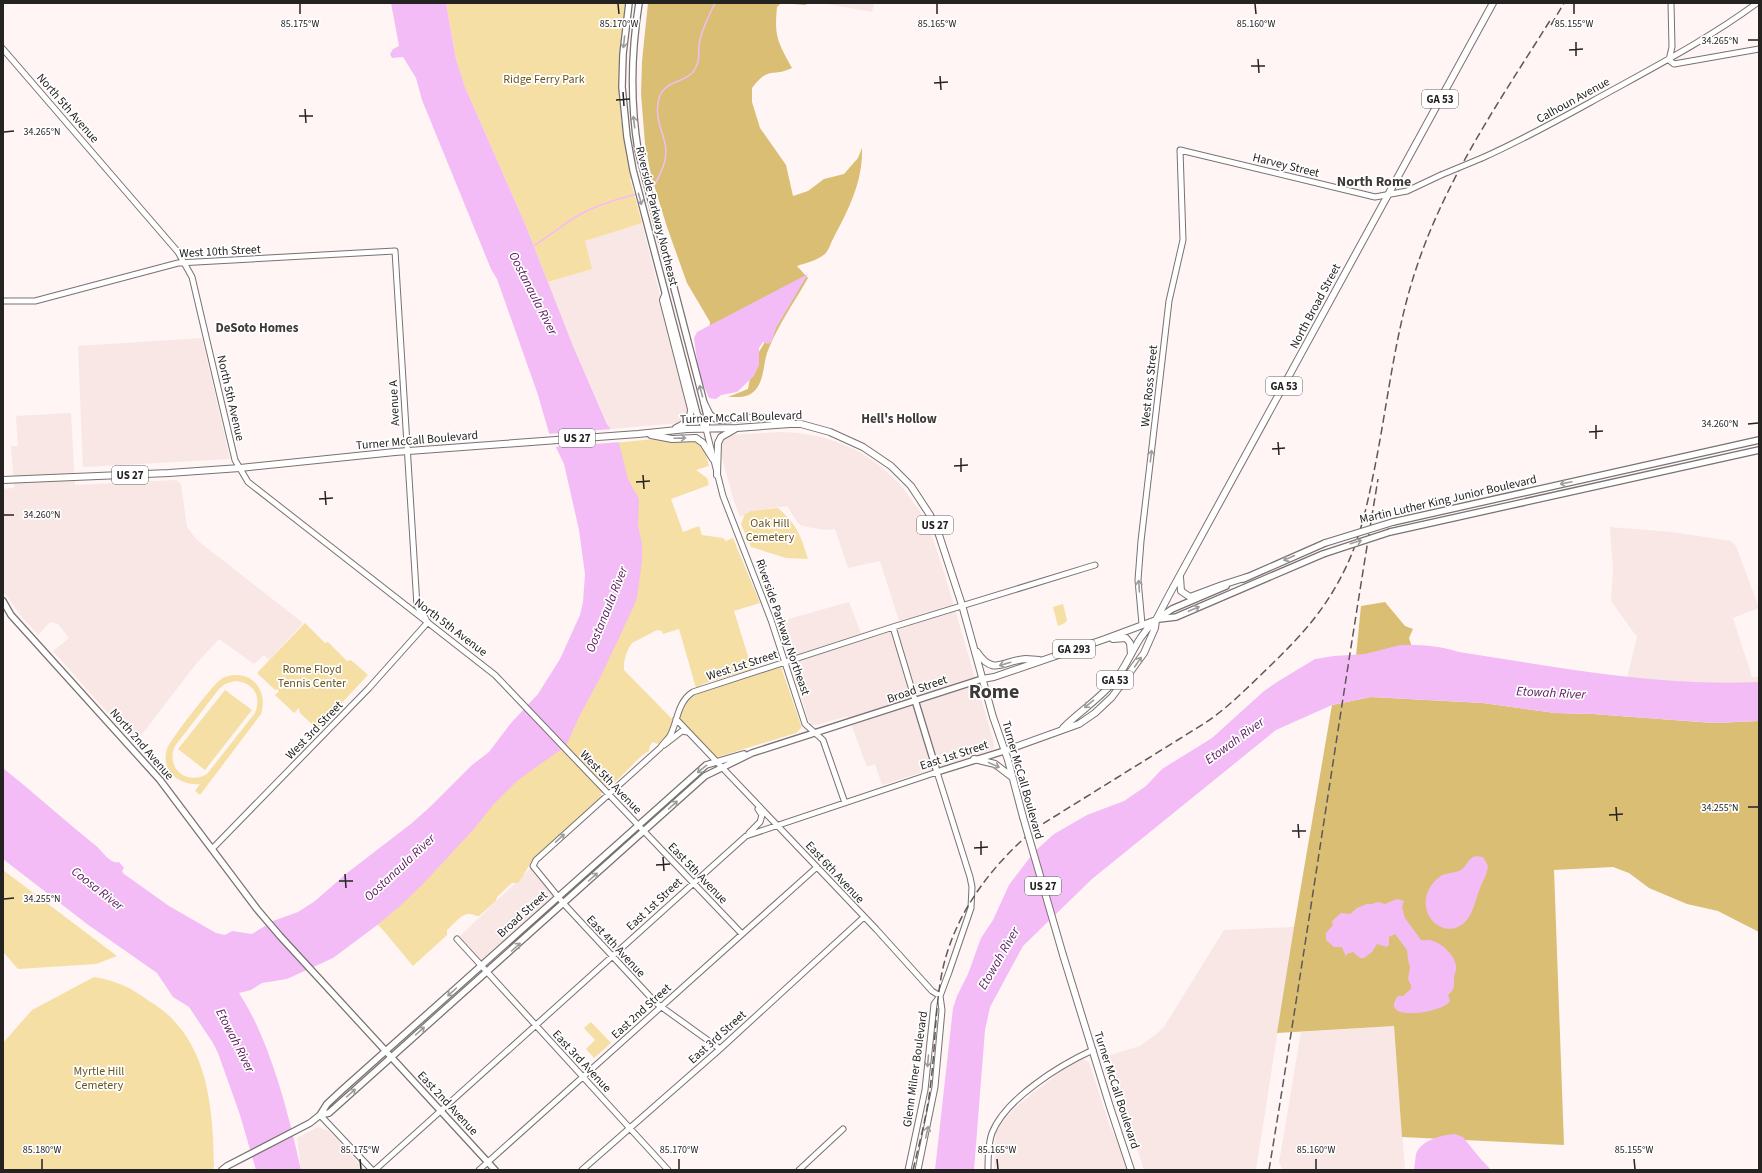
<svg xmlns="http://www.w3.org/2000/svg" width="1762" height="1173" font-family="'Source Sans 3',sans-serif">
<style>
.built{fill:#f8e7e4}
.green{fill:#f5dfa4;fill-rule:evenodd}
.forest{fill:#d9be74}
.water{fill:#f4bcf6}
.pier{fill:#fef5f4}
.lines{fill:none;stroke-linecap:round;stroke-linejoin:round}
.stream{stroke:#f4bcf6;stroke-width:1.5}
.tertiary-casing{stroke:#797271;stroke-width:7}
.secondary-casing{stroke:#797271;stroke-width:8}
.primary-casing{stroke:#797271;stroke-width:8}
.tertiary{stroke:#fff;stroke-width:5}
.secondary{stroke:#fff;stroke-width:5.5}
.primary{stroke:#fff;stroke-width:6}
.rail{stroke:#5e5959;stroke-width:1.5;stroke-dasharray:8 4;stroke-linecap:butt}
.tertiary-bridge-casing{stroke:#797271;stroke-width:7;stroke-linecap:butt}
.secondary-bridge-casing{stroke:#797271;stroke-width:8;stroke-linecap:butt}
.primary-bridge-casing{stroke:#797271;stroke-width:8;stroke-linecap:butt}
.tertiary-bridge{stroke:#fff;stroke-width:5}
.secondary-bridge{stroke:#fff;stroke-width:5.5}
.primary-bridge{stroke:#fff;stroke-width:6}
.oneway{stroke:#9d9c9c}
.ticks{fill:none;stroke:#252222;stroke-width:1.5}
.labels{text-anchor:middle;stroke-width:3.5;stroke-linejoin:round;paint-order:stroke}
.shield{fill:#fff;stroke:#666464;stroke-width:1}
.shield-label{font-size:11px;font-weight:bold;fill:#252222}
.park-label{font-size:12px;fill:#68551e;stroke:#fff}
.street-label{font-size:12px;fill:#252222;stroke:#fff}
.water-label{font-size:13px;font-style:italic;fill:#59195d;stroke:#fff}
.neighbourhood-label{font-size:13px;font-weight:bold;fill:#3f3938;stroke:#fff}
.quarter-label{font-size:14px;font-weight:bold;fill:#3f3938;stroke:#fff}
.town-label{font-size:20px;font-weight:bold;fill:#3f3938;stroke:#fff}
.ticks-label{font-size:10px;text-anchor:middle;fill:#252222;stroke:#fff;stroke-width:3.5;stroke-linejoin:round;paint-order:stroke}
</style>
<rect width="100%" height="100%" fill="#fef5f4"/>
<path class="built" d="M822,3H874L872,12Z
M642,223L689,413L685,421L679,423L610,429L573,346L548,282L592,269L584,241Z
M202,338L230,459L83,467L78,346Z
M71,413L75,485L176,480L179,482L181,485L187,527L197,540L303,623L269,660L264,655L254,664L219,639L196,664L136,742L130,738L53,651L69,638L58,624L50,622L38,635L21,616L3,591V489L14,488L11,446H18L16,416Z
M782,432L798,433L822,437L842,444L860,452L879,465L899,483L919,510L933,539L944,572L994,743V747L992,750L882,785L875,764L867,767L848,716L816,725H812L809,722L778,622L849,602L861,633L899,621L880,561L848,568L835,529L824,530L802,526L798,523L787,506L758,510L740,517L734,501L720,451L721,441L728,435Z
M1610,527L1672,532L1731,541L1736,546L1759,608L1733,618L1752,677H1759V697L1621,703L1637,637L1611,601L1613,570Z
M533,866L558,896L481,966L457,939Z
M1294,927L1256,1170H1144L1107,1056L1140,1046L1154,1036L1164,1027L1224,930Z
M1394,1026L1405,1170H1283L1279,1163L1301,1032Z
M1082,1059L1089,1062L1109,1124L1130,1170H994L996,1131L1004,1119L1018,1105L1064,1069Z
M318,1127L329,1131L365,1170H301L297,1138Z"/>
<path class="green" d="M446,3H626C617,61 616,121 632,179H630L642,223L585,241L592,269L548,282L526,226L465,87L456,59Z
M654,439C685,440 701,429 709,466L696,470L707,478L709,485L671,499L683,532L699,526L702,535L723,538L726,541L733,538L760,603L734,611L752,669L703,684L696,688L679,629L663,634L662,631L657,630L632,643C627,649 623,662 624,670L672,719C674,728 666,740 658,744L653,742L650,745L649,751C637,756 617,786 607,785L601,794L602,797L532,860L523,876L518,883H512L497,897L496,901L479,916C475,916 473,914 469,914C462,913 452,926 447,930V935L413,966L383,930L358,905L576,681L625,563L594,445Z
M778,508C798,526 800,534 808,559L786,558L751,547L741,524L745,514L751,511Z
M1063,604L1067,620L1065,623L1058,626L1053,607Z
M305,623L325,643L328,642L347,661L351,660L368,675L317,729L300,713L299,708L294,713L275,695L279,691L277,689L275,690L257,673Z
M781,667L801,725V728L796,733L718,757L714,756L680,719V714L687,701L700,692Z
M237,675C258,676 267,696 261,714L200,795L195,791L200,784C180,786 160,771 167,749C171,739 211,687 220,680C225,676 231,675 237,675ZM235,681C253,682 262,696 255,713L207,774C187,786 165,768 175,746L219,689L225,684Z
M225,690L252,710L205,770L178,749Z
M3,870L117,956L96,964L18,969L3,952Z
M94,977C117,981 130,987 149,1001C158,1007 168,1013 175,1022C210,1060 213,1117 214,1166L212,1170H3V1043L32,1010Z
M591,1022L611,1043L594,1058L586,1049L595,1040L584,1028Z"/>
<path class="forest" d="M648,3H809L805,5L781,3L777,7C774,37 778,42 792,68C771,78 770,65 752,88V102L760,128L786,165L793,196L808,191L824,179L844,174L858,158L862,148C863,181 849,209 834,237C831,242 829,250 825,254C818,260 806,263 797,266L808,278C794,303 777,326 767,353C763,366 764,384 752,393C745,398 736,397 728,397L748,389L753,362L766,340L709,335L710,322L687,283L667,227L651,175L645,144L641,94L642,61Z
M1385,602L1405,626L1413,629L1409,638L1412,647L1356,656L1361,606Z
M1371,697L1483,703L1555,713L1593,714L1714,723L1759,721V932L1718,911L1687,904L1649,888L1629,873L1613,867L1554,870L1564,1145L1402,1137L1394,1026L1277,1033L1294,927L1332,705Z"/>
<path class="water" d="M391,3H446L456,59L465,87L526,226L573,346L607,424L618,439L628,479L639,499L638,525L642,544V561L637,598L633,608L601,676L579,717L566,746L518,780L493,805L473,830L423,884L399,907L376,926L333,958L287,979L262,983L251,990L239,993C270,1040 289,1115 301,1170H256L240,1115L218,1053L213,1043L189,1007L173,997L157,973L87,924L3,859V768C34,793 64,820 95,845C102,850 110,865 119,862L124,868L122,871L124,874L169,906L216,933L225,935L232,931L252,934L273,921L298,912L315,901L347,873L412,823L431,806L472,765L489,752L511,723L538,694L560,659L580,615L583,602L585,574L579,530L564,464L549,433L538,395L497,279L491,269L422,100L416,78L403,57L392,58L390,54L393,49L399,46Z
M808,274L776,328L772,341L768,344L763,342L759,348V365L754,376L737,392L721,395L716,399L709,398L699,375L694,338L697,332Z
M1400,645C1422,645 1437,645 1459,652C1558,667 1658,687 1759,682V721L1714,723L1593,714L1555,713L1483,703L1371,697L1332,705L1276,730L1092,879L1023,946L990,1007L985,1030L974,1170H935L953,1008L957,996L968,974L981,938L993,920L1009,885L1034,852L1054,834L1087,815L1124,801L1146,786L1162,769L1212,738L1264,691L1277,682L1315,659L1334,656L1365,654Z
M1476,856L1483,857L1488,866C1487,875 1482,882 1479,891C1475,901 1473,914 1465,922C1441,945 1407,905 1438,878C1445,872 1453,874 1461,870C1467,866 1468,858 1476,856Z
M1397,899L1404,901L1402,907L1405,918L1421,940C1425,941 1429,939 1433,941C1443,944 1455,956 1456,966C1457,970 1454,974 1454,978C1454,987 1455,989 1448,995L1450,1001C1444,1013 1377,1023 1398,996H1403L1411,989V985L1408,979L1410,967L1408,960L1407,950L1395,934L1389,937V945L1387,947L1377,944L1372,952L1364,958H1360L1353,952L1347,954L1346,957L1342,947H1334L1326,940V933L1333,925L1332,921L1341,913L1350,914L1357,908L1367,904H1372L1378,902L1385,904Z
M1455,1134L1463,1137L1479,1157L1491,1170H1414C1415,1165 1415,1159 1416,1154C1421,1140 1442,1135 1455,1134Z"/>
<path class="pier" d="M613,429L621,442L554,447L547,434Z"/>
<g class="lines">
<path class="stream" d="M650,189C656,185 657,180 660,174C676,141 654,132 658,103C661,80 683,84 693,72C702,60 697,51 700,40C703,27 709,15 715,3
M535,245C550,236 563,224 579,215C597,205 617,199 637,194"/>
<g class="tertiary-casing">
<path id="tertiary" d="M1671,3L1672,47L1669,60L1674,64L1759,49
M3,49L178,252L192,277L235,460L248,482L495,675L742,934
M1482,158C1525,139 1567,115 1609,92C1660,64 1711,37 1757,3
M3,301H35L178,263L395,251L417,606L426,619
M706,429L723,496L771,620L805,724L823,740L845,803
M1142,624L1138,580L1141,541L1169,301L1183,240L1180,150L1375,197L1407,191L1441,175
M893,627L915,700
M676,719L876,929L932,991L940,996
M664,745L682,731L687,732
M749,833L760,822L762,815L758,809
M212,849L369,688L428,622
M457,939L668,1170
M720,1049L656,1003L564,904L533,866L536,860L660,748C663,744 667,740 670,736C678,721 677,702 693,692L893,627L1095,565
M320,1115L372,1170
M375,1170L746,836L937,772L970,877L972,887L971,908L949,972L940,996L934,1004L925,1090L908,1170
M479,1170L817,867
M582,1170L720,1049L864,917
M799,1170L843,1129
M918,1170L935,1087L942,1010L940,996
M988,1170C988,1158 988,1144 992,1133C1005,1099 1060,1065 1093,1050"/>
</g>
<g class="secondary-casing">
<path id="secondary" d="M629,3L623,54L622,87L627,137L633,170L697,414L706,429
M639,3C631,53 630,100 638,150L704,403L707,416L706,429
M1393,522L1759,440
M1390,532L1759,450
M1243,579L1325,543
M3,601L11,615L160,780L257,909L280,936L495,1170
M1159,619L1176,617L1323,554
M1156,620L1172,609L1226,586
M915,700L937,772L1004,751
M320,1115L327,1104L342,1090L706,765L744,754
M222,1170L227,1166L310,1123L320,1115L329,1113L705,776L752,753L982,679"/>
</g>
<g class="primary-casing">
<path id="primary" d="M665,295L663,300L691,409C691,419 685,424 676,428
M704,403L710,415L718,420L764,417L785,423
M651,435L672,439L696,438L703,443L713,459
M717,475L718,443L721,437L735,429
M3,480L169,473L240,468L395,452L638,434L687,429L737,428L790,424H801L830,432L863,447L891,466L911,486L930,515L939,535L962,605L993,717L1008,760L1023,817
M1180,577L1181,591L1190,597L1222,585L1247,577
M1113,639L1126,638L1130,643L1131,654
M977,652C994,677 1003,660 1026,659C1030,659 1035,660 1039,660
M982,679L994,677L1105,639L1156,620
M1063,728C1080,711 1101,698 1116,679C1130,661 1136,638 1154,622
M1004,751L1079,724L1095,713L1112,697L1144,653L1155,628L1156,620L1169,595L1493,3
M974,759L995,764L1012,777
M1063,955L1110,1107L1131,1170"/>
</g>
<use href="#tertiary" class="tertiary"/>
<use href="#secondary" class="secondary"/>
<use href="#primary" class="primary"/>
<path class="rail" d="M1551,25L1564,3
M913,1170C920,1141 928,1111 931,1081C935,1049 935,1016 940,984C949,921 988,868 1036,828L1205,723C1229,707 1248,687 1269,667C1302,635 1327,608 1347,565C1360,537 1367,506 1373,476C1388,405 1394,332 1418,263C1448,175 1502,97 1551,19
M1269,1170C1307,940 1340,709 1378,479"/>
<g class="tertiary-bridge-casing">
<path id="tertiary-bridge" d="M1441,175L1482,158"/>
</g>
<g class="secondary-bridge-casing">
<path id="secondary-bridge" d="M1325,543L1393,522
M1323,554L1390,532"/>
</g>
<g class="primary-bridge-casing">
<path id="primary-bridge" d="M1023,817L1063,955"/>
</g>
<use href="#tertiary-bridge" class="tertiary-bridge"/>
<use href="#secondary-bridge" class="secondary-bridge"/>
<use href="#primary-bridge" class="primary-bridge"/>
</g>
<defs><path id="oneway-shaft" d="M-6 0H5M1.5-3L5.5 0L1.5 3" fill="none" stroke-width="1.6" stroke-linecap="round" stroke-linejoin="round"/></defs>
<g class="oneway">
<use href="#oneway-shaft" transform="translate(624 42) rotate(96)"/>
<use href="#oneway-shaft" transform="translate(634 122) rotate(-97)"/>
<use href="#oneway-shaft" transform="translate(640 199) rotate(75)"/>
<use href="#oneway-shaft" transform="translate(701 391) rotate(-105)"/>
<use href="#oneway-shaft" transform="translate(680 438) rotate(-2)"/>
<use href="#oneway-shaft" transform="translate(1151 456) rotate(-83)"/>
<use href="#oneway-shaft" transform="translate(1566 483) rotate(168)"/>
<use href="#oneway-shaft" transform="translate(1356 542) rotate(-17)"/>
<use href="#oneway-shaft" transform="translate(1289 558) rotate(156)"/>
<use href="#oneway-shaft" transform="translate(1139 586) rotate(-94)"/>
<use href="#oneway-shaft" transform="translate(1194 609) rotate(-23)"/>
<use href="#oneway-shaft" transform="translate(1138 662) rotate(-56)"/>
<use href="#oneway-shaft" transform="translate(1005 664) rotate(164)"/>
<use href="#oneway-shaft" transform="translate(1089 704) rotate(141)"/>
<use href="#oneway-shaft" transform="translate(994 765) rotate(24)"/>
<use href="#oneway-shaft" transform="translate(702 769) rotate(141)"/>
<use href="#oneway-shaft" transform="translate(673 805) rotate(-42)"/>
<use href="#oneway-shaft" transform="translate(560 838) rotate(-43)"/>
<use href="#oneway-shaft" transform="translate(593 877) rotate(-42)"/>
<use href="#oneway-shaft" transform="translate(516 947) rotate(-42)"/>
<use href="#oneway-shaft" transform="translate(452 992) rotate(138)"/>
<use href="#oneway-shaft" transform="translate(420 1031) rotate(-42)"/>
<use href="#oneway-shaft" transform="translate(928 1061) rotate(95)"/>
<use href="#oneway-shaft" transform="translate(351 1093) rotate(-42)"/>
<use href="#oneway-shaft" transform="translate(927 1132) rotate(-78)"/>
</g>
<path class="ticks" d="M300,4V14M618,4L619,14M937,4V14M1255,4L1256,14M1574,4V14M1748,40H1758M1576,42V56M1569,50L1583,49M1258,59L1259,73M1251,66H1265M940,76L941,90M934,83L948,82M623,92L624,106M616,100L630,99M305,109L306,123M299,116H313M4,132L14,131M1748,424L1758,423M1596,425V439M1589,432L1603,431M1278,442L1279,455M1272,449L1285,448M961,458V472M954,466L968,465M643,475L644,489M636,482L650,481M325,491L326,505M319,499L333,498M4,515H14M1616,807L1617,821M1748,807H1758M1609,815L1623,814M1298,824L1299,838M1292,831H1306M981,841V855M974,848L988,847M663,857L664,871M656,865L670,864M345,874L346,888M339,881H353M4,899L14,898M42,1159V1169M360,1159L361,1169M679,1159V1169M997,1159L998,1169M1316,1159V1169M1634,1159L1635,1169"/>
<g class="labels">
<g class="shield">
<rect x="1422" y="90" width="36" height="18" rx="3"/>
<rect x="1266" y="377" width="36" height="18" rx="3"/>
<rect x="559" y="429" width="36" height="18" rx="3"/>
<rect x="112" y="466" width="36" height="18" rx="3"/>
<rect x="917" y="516" width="36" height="18" rx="3"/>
<rect x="1053" y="640" width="42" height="18" rx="3"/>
<rect x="1097" y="671" width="36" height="18" rx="3"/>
<rect x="1025" y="877" width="36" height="18" rx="3"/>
</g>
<g class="shield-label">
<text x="1440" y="103">GA 53</text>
<text x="1284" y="390">GA 53</text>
<text x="577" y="442">US 27</text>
<text x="130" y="479">US 27</text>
<text x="935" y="529">US 27</text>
<text x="1074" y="653">GA 293</text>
<text x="1115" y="684">GA 53</text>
<text x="1043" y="890">US 27</text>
</g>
<g class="park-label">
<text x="544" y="83">Ridge Ferry Park</text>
<text x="770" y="527">Oak Hill<tspan x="770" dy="14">Cemetery</tspan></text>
<text x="312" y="673">Rome Floyd<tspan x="312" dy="14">Tennis Center</tspan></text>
<text x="99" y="1075">Myrtle Hill<tspan x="99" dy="14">Cemetery</tspan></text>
</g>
<g class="street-label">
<text transform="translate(1573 100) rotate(-29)" y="4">Calhoun Avenue</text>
<text transform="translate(68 108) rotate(49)" y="4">North 5th Avenue</text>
<text transform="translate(1286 165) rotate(14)" y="4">Harvey Street</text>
<text transform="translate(657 216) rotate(76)" y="4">Riverside Parkway Northeast</text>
<text transform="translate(220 251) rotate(-3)" y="4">West 10th Street</text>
<text transform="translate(1315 306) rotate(-62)" y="4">North Broad Street</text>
<text transform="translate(1149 386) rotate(-84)" y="4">West Ross Street</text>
<text transform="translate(231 398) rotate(77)" y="4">North 5th Avenue</text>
<text transform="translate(394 403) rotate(-93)" y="4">Avenue A</text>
<text transform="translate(741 417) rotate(-2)" y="4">Turner McCall Boulevard</text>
<text transform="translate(417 440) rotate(-5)" y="4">Turner McCall Boulevard</text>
<text transform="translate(1448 499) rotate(-13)" y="4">Martin Luther King Junior Boulevard</text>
<text transform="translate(451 627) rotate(37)" y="4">North 5th Avenue</text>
<text transform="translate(783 627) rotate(71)" y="4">Riverside Parkway Northeast</text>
<text transform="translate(742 665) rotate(-18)" y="4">West 1st Street</text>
<text transform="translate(917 689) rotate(-19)" y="4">Broad Street</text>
<text transform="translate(314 730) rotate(-46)" y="4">West 3rd Street</text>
<text transform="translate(142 744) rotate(49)" y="4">North 2nd Avenue</text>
<text transform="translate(954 755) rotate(-18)" y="4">East 1st Street</text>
<text transform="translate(1023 780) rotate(74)" y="4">Turner McCall Boulevard</text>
<text transform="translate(611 782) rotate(46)" y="4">West 5th Avenue</text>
<text transform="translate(835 872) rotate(47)" y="4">East 6th Avenue</text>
<text transform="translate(698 873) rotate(46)" y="4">East 5th Avenue</text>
<text transform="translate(654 904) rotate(-43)" y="4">East 1st Street</text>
<text transform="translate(522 914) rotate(-42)" y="4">Broad Street</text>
<text transform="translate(616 946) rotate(47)" y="4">East 4th Avenue</text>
<text transform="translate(641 1011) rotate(-42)" y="4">East 2nd Street</text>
<text transform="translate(717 1037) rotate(-42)" y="4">East 3rd Street</text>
<text transform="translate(582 1061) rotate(47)" y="4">East 3rd Avenue</text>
<text transform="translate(915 1069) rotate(-82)" y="4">Glenn Milner Boulevard</text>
<text transform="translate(1117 1090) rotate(72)" y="4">Turner McCall Boulevard</text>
<text transform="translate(448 1103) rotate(47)" y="4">East 2nd Avenue</text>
</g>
<g class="water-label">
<text transform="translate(534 293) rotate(63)" y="5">Oostanaula River</text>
<text transform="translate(606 609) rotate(-68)" y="5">Oostanaula River</text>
<text transform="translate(1551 692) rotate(3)" y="5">Etowah River</text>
<text transform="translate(1234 740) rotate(-36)" y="5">Etowah River</text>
<text transform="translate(399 867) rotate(-43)" y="5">Oostanaula River</text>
<text transform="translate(98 888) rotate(38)" y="5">Coosa River</text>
<text transform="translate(998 958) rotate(-60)" y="5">Etowah River</text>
<text transform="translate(236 1040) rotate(63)" y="5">Etowah River</text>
</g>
<g class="neighbourhood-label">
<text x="257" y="332">DeSoto Homes</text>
<text x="899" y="423">Hell's Hollow</text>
</g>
<g class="quarter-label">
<text x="1374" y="186">North Rome</text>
</g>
<g class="town-label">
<text x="994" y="698">Rome</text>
</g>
</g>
<g class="ticks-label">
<text x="300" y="27">85.175°W</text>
<text x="619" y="27">85.170°W</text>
<text x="937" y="27">85.165°W</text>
<text x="1256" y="27">85.160°W</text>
<text x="1574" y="27">85.155°W</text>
<text x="1720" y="44">34.265°N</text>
<text x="42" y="135">34.265°N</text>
<text x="1720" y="427">34.260°N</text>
<text x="42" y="518">34.260°N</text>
<text x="1720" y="811">34.255°N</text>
<text x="42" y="902">34.255°N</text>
<text x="42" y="1153">85.180°W</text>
<text x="360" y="1153">85.175°W</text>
<text x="679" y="1153">85.170°W</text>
<text x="997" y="1153">85.165°W</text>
<text x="1316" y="1153">85.160°W</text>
<text x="1634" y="1153">85.155°W</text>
</g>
<rect width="1762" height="1173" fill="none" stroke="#252222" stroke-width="8"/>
</svg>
